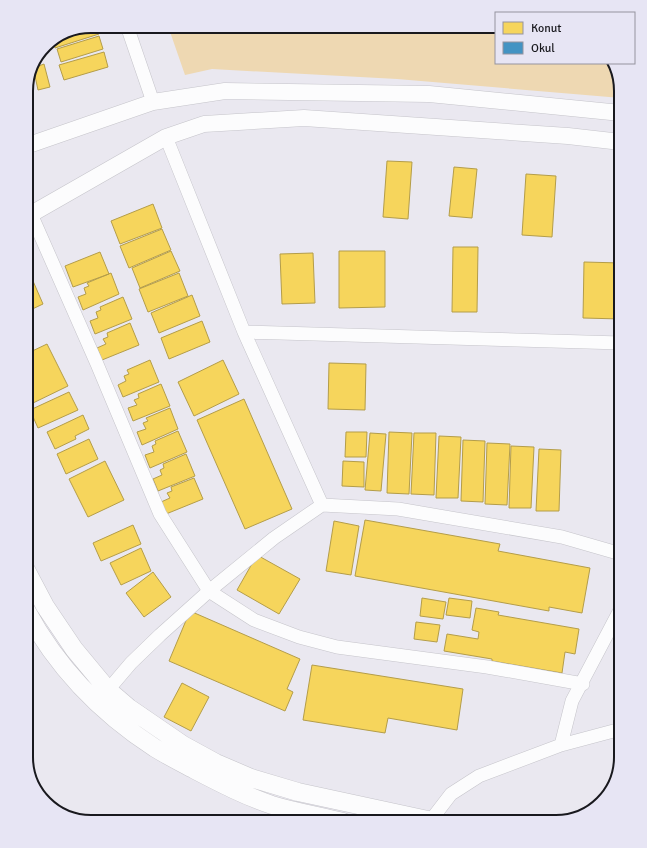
<svg xmlns="http://www.w3.org/2000/svg" width="647" height="848" font-family="Signika,sans-serif">
<style>
.green{fill:#eed8b2}
.homes{fill:#f6d55c;stroke:#b49d49}
.schools{fill:#4393c3;stroke:#366e92}
.lines{fill:none;stroke-linecap:round;stroke-linejoin:round}
.stream{stroke:#e1c288;stroke-width:5}
.minor-casing{stroke:#c5c4ca;stroke-width:14}
.tertiary-casing{stroke:#c5c4ca;stroke-width:17}
.secondary-casing{stroke:#c5c4ca;stroke-width:19}
.minor{stroke:#fcfcfd;stroke-width:13}
.tertiary{stroke:#fcfcfd;stroke-width:16}
.secondary{stroke:#fcfcfd;stroke-width:18}
.rim{fill:none;stroke:#19191e;stroke-width:2}
</style>
<rect width="100%" height="100%" fill="#eae8f0"/>
<path class="green" d="M168,26H496V63H613L621,91V98L397,79L212,69L185,75Z"/>
<path class="homes" d="M91,26H97L99,34L55,48L53,41Z
M99,36L103,49L61,62L57,49Z
M104,52L108,67L64,80L59,65Z
M44,64L50,87L38,90L35,76L31,77L36,67Z
M30,79L33,92L26,94V87Z
M387,161L412,162L408,219L383,217Z
M454,167L477,169L472,218L449,216Z
M526,174L556,176L552,237L522,235Z
M153,204L162,228L120,244L111,221Z
M162,229L171,250L129,268L120,246Z
M453,247H478L477,312H452Z
M171,251L180,271L140,288L132,268Z
M339,251H385V307L339,308Z
M100,252L109,274L73,287L65,266Z
M313,253L315,303L282,304L280,254Z
M584,262L621,263V319L583,318Z
M111,273L119,294L83,310L78,297L86,294L84,288L89,286L87,283Z
M179,273L188,296L148,312L139,289Z
M33,281L43,304L26,312V285Z
M192,295L200,316L159,333L151,313Z
M123,297L132,319L95,334L90,321L98,318L96,312L101,310L100,307Z
M202,321L210,342L169,359L161,338Z
M130,323L139,345L102,360L97,348L106,344L103,339L108,337L107,333Z
M47,344L68,386L33,403L26,388V354Z
M150,360L159,382L123,397L118,385L126,381L124,376L129,374L127,370Z
M223,360L239,394L194,416L178,382Z
M329,363L366,364L365,410L328,409Z
M161,384L170,406L133,421L128,408L137,405L134,400L139,398L138,394Z
M69,392L78,410L38,428L30,410Z
M244,399L292,509L245,529L197,420Z
M170,408L178,429L142,445L137,432L146,429L143,423L148,421L146,418Z
M83,415L89,429L75,436L76,439L55,449L47,432Z
M178,431L187,452L150,468L145,455L154,452L152,446L156,444L155,441Z
M346,432H367L366,457H345Z
M389,432L412,433L409,494L387,493Z
M370,433L386,434L381,491L365,490Z
M414,433H436L434,495L411,494Z
M439,436L461,437L458,498H436Z
M89,439L98,459L66,474L57,454Z
M463,440L485,441L483,502L461,501Z
M487,443L510,444L507,505L485,504Z
M511,446L534,447L531,508H509Z
M539,449L561,450L559,511H536Z
M186,454L195,476L158,491L153,479L162,475L160,470L164,468L163,464Z
M105,461L124,500L88,517L69,479Z
M343,461L364,462V487L342,486Z
M194,478L203,499L166,514L161,502L170,498L167,493L172,491L171,487Z
M365,520L500,544L498,551L590,568L582,613L549,607V611L355,576Z
M334,521L359,526L351,575L326,571Z
M133,525L141,544L101,561L93,543Z
M141,548L151,571L121,585L110,563Z
M257,555L300,579L279,614L237,590Z
M153,572L171,597L144,617L126,593Z
M422,598L446,602L443,619L420,616Z
M449,598L472,601L470,618L446,615Z
M476,608L499,612L498,615L579,629L575,654L565,652L562,673L492,661V659L444,651L447,634L478,639L479,632L472,630Z
M190,611L300,659L287,689L293,692L285,711L169,661Z
M416,622L440,625L437,642L414,639Z
M312,665L463,689L457,730L388,718L385,733L303,720Z
M182,683L209,697L191,731L164,717Z"/>
<path class="schools" d="M621,652V674L615,654Z"/>
<g class="lines">
<path class="stream" d="M583,814L609,792"/>
<g class="minor-casing">
<path id="minor" d="M127,26L153,102
M166,137L244,332L322,505
M31,214L97,364L160,514L209,591L254,620L299,637L337,647L487,667L583,684
M244,332L621,343
M108,690L131,663L160,635L209,591L274,538L322,505L398,509L562,537L621,554
M561,745L572,701L621,608
M431,820L451,794L479,776L561,745L621,729"/>
</g>
<g class="tertiary-casing">
<path id="tertiary" d="M26,146L153,102L225,91L429,94L621,113
M26,217L166,137L204,124L304,118L568,136L621,142"/>
</g>
<g class="secondary-casing">
<path id="secondary" d="M26,570L45,606L74,649L108,690L129,708L183,745L216,763L251,778L298,792L437,822
M26,610C56,666 101,713 155,748C168,756 182,763 195,770C220,783 245,796 272,805C295,812 320,816 343,822"/>
</g>
<use href="#minor" class="minor"/>
<use href="#tertiary" class="tertiary"/>
<use href="#secondary" class="secondary"/>
</g>
<path d="M0 0H647V848H0ZM91 33H556A58 58 0 0 1 614 91V757A58 58 0 0 1 556 815H91A58 58 0 0 1 33 757V91A58 58 0 0 1 91 33Z" fill="#e7e5f4" fill-rule="evenodd"/>
<path class="rim" d="M91 33H556A58 58 0 0 1 614 91V757A58 58 0 0 1 556 815H91A58 58 0 0 1 33 757V91A58 58 0 0 1 91 33Z"/>
<rect x="495" y="12" width="140" height="52" fill="#e7e5f4" stroke="#95939e"/>
<rect x="503" y="22" width="20" height="12" fill="#f6d55c" stroke="#95939e"/>
<text x="531" y="32" font-size="12" fill="#19191e">Konut</text>
<rect x="503" y="42" width="20" height="12" fill="#4393c3" stroke="#95939e"/>
<text x="531" y="52" font-size="12" fill="#19191e">Okul</text>
</svg>
